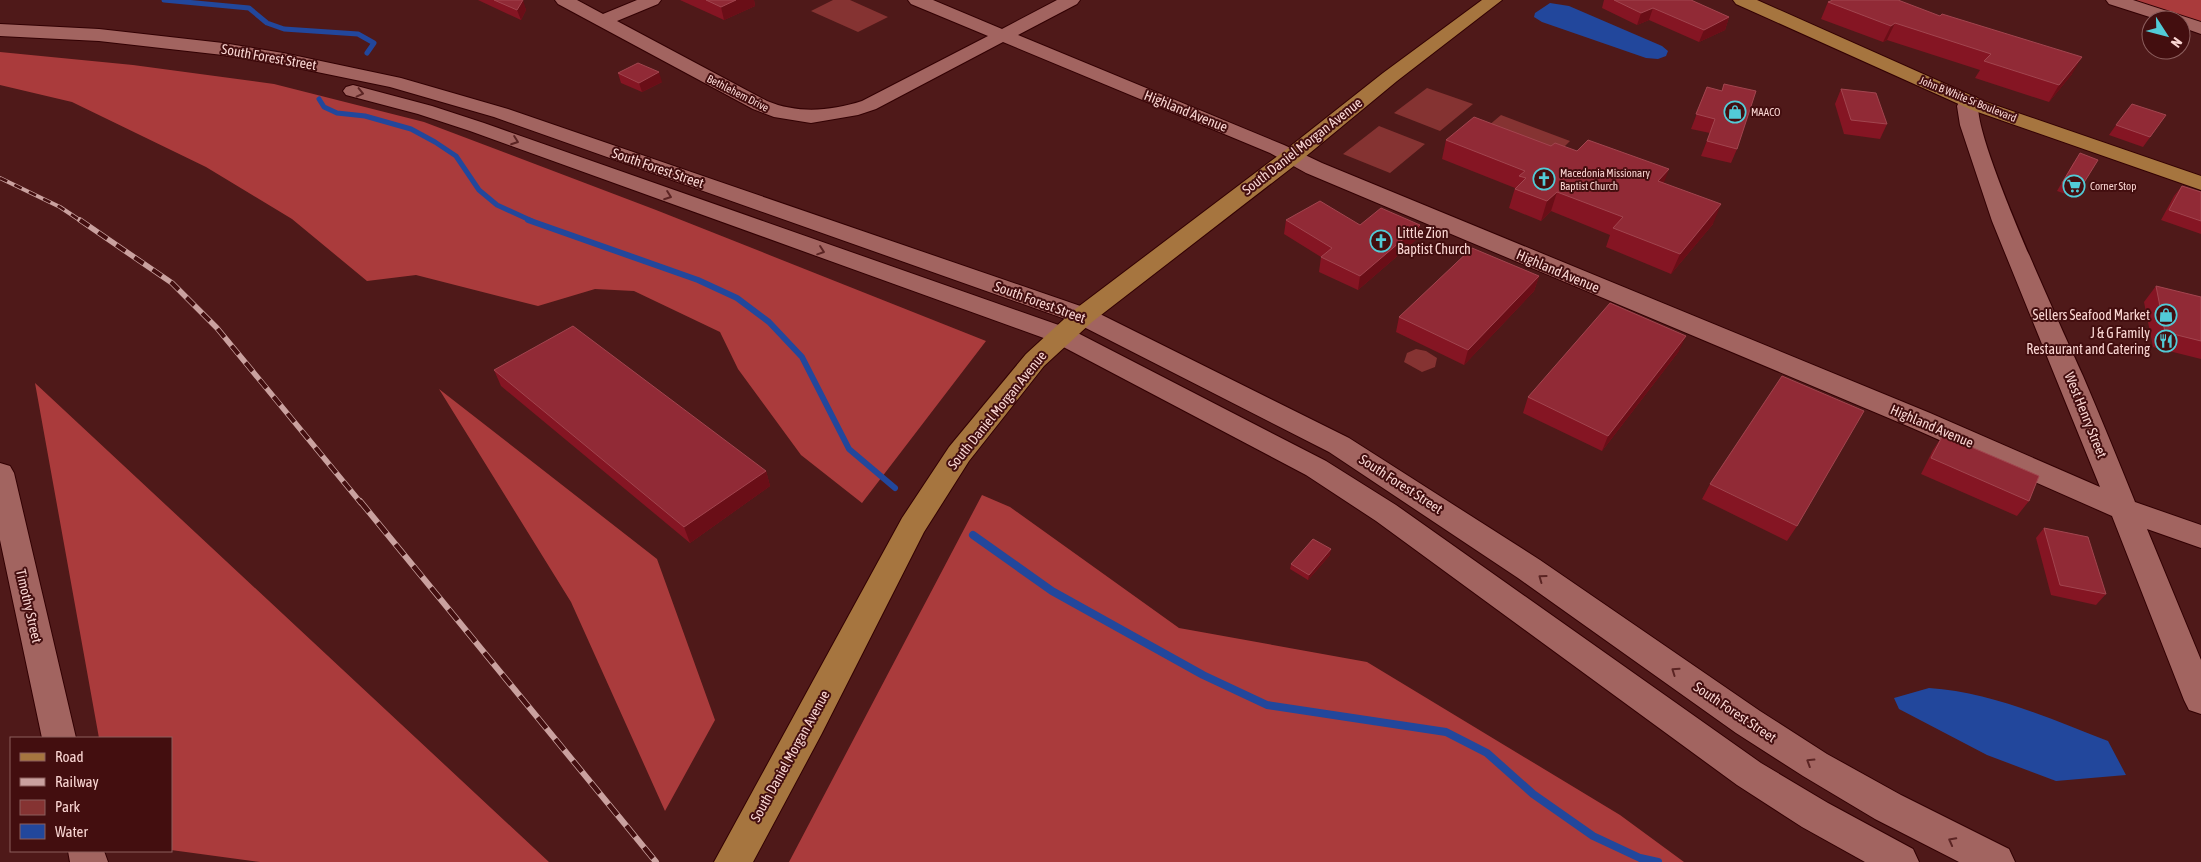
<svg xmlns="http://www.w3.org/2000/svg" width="2201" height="862" font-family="'Asap Condensed',sans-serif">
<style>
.green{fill:#853332}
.forest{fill:#aa3b3c}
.water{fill:#22479c}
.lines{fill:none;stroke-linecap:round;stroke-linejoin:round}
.stream-far2{stroke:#22479c;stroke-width:5}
.stream-far1{stroke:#22479c;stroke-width:6}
.stream{stroke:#22479c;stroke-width:8}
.minor-casing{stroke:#320003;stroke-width:2}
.major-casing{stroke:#320003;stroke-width:2}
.minor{fill:#a26460;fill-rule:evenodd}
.major{fill:#a6753f;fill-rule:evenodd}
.rail-far2-casing{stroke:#caa19f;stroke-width:4}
.rail-far1-casing{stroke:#caa19f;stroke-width:5.5}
.rail-casing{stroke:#caa19f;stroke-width:6}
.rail-far2{stroke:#430e0f;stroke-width:2.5;stroke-dasharray:8;stroke-linecap:butt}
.rail-far1{stroke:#430e0f;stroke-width:4;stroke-dasharray:11;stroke-linecap:butt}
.rail{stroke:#430e0f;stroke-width:4.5;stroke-dasharray:14;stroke-linecap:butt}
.wall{fill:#851523}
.shaded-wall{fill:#6a0e17}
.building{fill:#912a36;stroke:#a2454f}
.oneway{stroke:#5b2423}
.labels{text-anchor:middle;stroke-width:4;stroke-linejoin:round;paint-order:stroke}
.far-street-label{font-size:11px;fill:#fad6d3;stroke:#430e0f}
.far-poi-label{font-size:11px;fill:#fad6d3;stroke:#430e0f;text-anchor:start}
.street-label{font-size:14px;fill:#fad6d3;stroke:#430e0f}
.poi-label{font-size:14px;fill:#fad6d3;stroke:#430e0f;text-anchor:end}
</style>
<rect width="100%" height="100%" fill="#4f1919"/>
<path class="green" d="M833,0H850L888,17L858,32L811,11Z
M1427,88L1473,104L1440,131L1394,113Z
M1501,115L1570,141L1552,159L1481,132Z
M1379,126L1425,144L1390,173L1343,154Z
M1416,349L1426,351L1437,358L1435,367L1422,372L1404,362L1407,353Z"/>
<path class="forest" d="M2130,0H2201V22Z
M0,52L133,65L274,84L424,122L656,210L986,341L862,503L801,455L738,369L720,332L634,291L595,289L538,306L416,275L367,281L292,219L206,167L72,102L0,85Z
M35,383L549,862H260L171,850V738H99Z
M439,389L657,559L715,720L665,811L571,602Z
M982,495L1010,507L1179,628L1367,662L1620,815L1684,862H789Z"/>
<path class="water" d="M1550,3L1569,6L1662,46L1668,51L1666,56L1658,59L1646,58L1542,22L1534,17L1535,13Z
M1929,688C1991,692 2051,719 2108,741L2126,775L2056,781L1987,755L1899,709L1894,698Z"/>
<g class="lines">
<path class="stream-far2" d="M164,0L249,8L267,23L284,29L358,34L374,43L367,53
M319,99L324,107L337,113L365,116L411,129L435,142L456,156L479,190L497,205L532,221"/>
<path class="stream-far1" d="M528,220L698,280L737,298L769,322L802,357L849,449L895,488"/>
<path class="stream" d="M973,535L1052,591L1203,675L1267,705L1446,732L1487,753L1533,794L1593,836L1640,858L1658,862"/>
<g class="minor-casing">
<path id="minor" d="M555,0H577L603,14L637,0H661L658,4L617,21L767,101C798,114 831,111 862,101L988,36L911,4L908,0H933L1002,29L1057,0H1080L1077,4L1018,35L1284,145L1322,163L1930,413L2100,487L1992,221L1960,125L1957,106L1962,97L1969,95L1976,97L1979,101C1968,129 2066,337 2083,376C2101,418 2118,460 2135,502L2201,525V548L2147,529L2201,660V714L2189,710L2184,700L2112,516L1910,427L1306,173L1270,153L1003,42L876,109L858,115L811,123L774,117L753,109L558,4Z
M2106,0H2133L2201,22V34L2181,27V20H2159L2109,4Z
M0,24L99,29L223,43L283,53L401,78L508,109L1092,310L1349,438L1540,560L1760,711L1827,754L1901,795L2009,849L2015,862H1959L1875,819L1803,776L1736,733L1518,578L1329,452L1074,322L494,117L390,87L283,65L223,55L99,41L0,36Z
M353,85L432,106L484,123L1070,329L1326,461L1396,505L1761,763L1828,803L1913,849L1919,862H1865L1802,827L1737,785L1376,521L1306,475L1052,341L470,131L418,114L346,95L343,91L346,87Z
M0,463L10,466L14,473L76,738H42L0,540Z
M68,851H104L108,862H70Z"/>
</g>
<g class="major-casing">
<path id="major" d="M1482,0H1502L1397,81L1299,162L1092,322L1044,366L969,461L924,532L821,735L753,862H714L902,518L949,447L1026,354L1074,310L1283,152L1383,73Z
M1733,0H1757L1986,102L2201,176V190L1972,110L1736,4Z"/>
</g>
<use href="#minor" class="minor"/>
<use href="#major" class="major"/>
<g class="rail-far2-casing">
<path id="rail-far2" d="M0,178L60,207L81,221"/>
</g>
<g class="rail-far1-casing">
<path id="rail-far1" d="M80,220L172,283L217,328L361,503"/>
</g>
<g class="rail-casing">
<path id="rail" d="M360,501L656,862"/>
</g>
<use href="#rail-far2" class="rail-far2"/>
<use href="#rail-far1" class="rail-far1"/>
<use href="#rail" class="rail"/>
</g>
<path class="wall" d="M478,0H522L526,10L521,20Z
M680,0H754L755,6L724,20Z
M1604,0H1691L1729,17L1725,30L1699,42L1649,20L1637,25L1602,8Z
M1828,2L2072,74L2049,102L1975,78L1980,70L1887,40L1883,42L1821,19Z
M618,73L662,82L642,92L621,83Z
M1707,87L1737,149L1731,163L1701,156L1710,133L1691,129Z
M1841,89L1887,124L1880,139L1844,134L1835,104Z
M2166,115L2143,147L2109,135L2116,125Z
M1446,140L1551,146L1664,183L1713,224L1671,274L1606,247L1610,235L1551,211L1541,221L1509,208L1515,188L1442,159Z
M2074,162L2080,189L2075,197L2057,191Z
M2182,186L2201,192V234L2161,220L2174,196Z
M1286,220L1360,225H1420L1417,239L1358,290L1319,272L1321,257L1284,234Z
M1539,276L1534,291L1464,365L1396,332L1399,317Z
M2156,286L2201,297V359L2153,347L2144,302Z
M1679,351L1602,451L1523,413L1528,397Z
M494,370L766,471L770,486L690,543L501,386Z
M1943,435L2029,501L2017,516L1921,474L1933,450Z
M1710,484L1797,526L1787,541L1702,499Z
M2044,528L2106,594L2096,605L2051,595L2036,538Z
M1330,555L1308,580L1290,569L1291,564Z"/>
<path class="shaded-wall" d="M523,0L526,10L521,20L517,10Z
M736,0H754L755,6L724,20L721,7Z
M1653,8L1649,20L1637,25L1641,13Z
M1729,17L1725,30L1699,42L1704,30Z
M1895,23L1887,40L1883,42L1891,26Z
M2082,57L2072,74L2049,102L2059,85Z
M659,72L662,82L642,92L639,83Z
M1669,169L1662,188L1658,181Z
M1557,192L1551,211L1541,221L1547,201Z
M1721,204L1713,224L1671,274L1680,254Z
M1420,225L1417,239L1358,290L1360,276Z
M1539,276L1534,291L1464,365L1468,350Z
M1686,336L1679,351L1602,451L1608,436Z
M766,471L770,486L690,543L684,527Z
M1331,549L1330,555L1308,580L1309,575Z"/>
<path class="building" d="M494,0H523L517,10Z
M706,0H736L721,7Z
M1614,0H1691L1729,17L1704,30L1653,8L1641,13Z
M1833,0H1898L1940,16L1942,14L2082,57L2059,85L1984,61L1991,54L1895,23L1891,26L1828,2Z
M638,63L659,72L639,83L618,73Z
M1724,84L1756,91L1737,149L1707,141L1715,119L1696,114L1707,87L1722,91Z
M1841,89L1876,93L1887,124L1851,120Z
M2132,104L2166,115L2150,137L2116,125Z
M1474,117L1551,146L1555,143L1577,151L1588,140L1669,169L1658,181L1721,204L1680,254L1613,228L1623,217L1557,192L1547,201L1515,189L1526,178L1519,176L1525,171L1446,140Z
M2080,153L2098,160L2080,189L2062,183Z
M2182,186L2201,192V221L2169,210Z
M1320,201L1360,225L1381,208L1420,225L1360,276L1321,257L1332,248L1286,220Z
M1472,248L1539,276L1468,350L1399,317Z
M2156,286L2201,297V341L2165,332Z
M1610,303L1686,336L1608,436L1528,397Z
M573,326L766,471L684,527L494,370Z
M1782,376L1864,411L1797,526L1710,484Z
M1943,435L2039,476L2029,501L1931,458Z
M2044,528L2088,537L2106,594L2060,585Z
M1313,539L1331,549L1309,575L1291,564Z"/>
<defs><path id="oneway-chevron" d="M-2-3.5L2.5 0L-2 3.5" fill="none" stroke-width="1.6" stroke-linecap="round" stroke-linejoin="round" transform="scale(1.25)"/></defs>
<g class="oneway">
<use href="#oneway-chevron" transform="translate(360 93) rotate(13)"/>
<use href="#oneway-chevron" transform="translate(515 141) rotate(20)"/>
<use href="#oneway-chevron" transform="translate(668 196) rotate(20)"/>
<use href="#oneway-chevron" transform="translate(821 251) rotate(19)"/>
<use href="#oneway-chevron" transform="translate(1542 578) rotate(-144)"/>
<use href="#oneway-chevron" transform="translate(1675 671) rotate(-145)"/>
<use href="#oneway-chevron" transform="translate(1810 762) rotate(-148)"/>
<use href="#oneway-chevron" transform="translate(1952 841) rotate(-152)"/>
</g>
<defs>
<g id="shop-ring" transform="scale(1.125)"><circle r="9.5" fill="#430e0f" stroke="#52cbd7" stroke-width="1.5"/><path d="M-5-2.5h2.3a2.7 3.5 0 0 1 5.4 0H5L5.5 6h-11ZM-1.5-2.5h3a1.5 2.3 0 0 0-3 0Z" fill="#52cbd7"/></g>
<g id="church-ring" transform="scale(1.125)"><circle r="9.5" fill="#430e0f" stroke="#52cbd7" stroke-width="1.5"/><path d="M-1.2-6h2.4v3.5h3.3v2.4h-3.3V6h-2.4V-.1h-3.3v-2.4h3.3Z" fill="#52cbd7"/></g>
<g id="supermarket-ring" transform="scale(1.125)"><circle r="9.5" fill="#430e0f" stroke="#52cbd7" stroke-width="1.5"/><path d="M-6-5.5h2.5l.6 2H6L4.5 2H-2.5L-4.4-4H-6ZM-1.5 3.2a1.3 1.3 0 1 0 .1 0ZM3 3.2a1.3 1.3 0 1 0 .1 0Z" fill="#52cbd7"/></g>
<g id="restaurant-ring" transform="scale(1.125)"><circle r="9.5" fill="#430e0f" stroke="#52cbd7" stroke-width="1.5"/><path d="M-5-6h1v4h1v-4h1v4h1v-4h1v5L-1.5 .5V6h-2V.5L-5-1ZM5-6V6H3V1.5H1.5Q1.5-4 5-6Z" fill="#52cbd7"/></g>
</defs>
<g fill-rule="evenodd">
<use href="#shop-ring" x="1735" y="112"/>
<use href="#church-ring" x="1544" y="179"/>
<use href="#supermarket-ring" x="2074" y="186"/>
<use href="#church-ring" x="1381" y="241"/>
<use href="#shop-ring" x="2166" y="315"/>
<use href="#restaurant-ring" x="2166" y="341"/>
</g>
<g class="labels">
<g class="far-street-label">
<text transform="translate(738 93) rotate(27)" y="4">Bethlehem Drive</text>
<text transform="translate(1968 99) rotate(22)" y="4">John B White Sr Boulevard</text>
</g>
<g class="far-poi-label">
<text x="1751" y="116">MAACO</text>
<text x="1560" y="177">Macedonia Missionary<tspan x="1560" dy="13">Baptist Church</tspan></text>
<text x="2090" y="190">Corner Stop</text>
</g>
<g class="street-label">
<text transform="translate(269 57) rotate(10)" y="5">South Forest Street</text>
<text transform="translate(1186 111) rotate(22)" y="5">Highland Avenue</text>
<text transform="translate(1302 146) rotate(-38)" y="5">South Daniel Morgan Avenue</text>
<text transform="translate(658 168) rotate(19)" y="5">South Forest Street</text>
<text transform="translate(1558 271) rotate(23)" y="5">Highland Avenue</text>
<text transform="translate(1040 302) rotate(20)" y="5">South Forest Street</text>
<text transform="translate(997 410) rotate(-51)" y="5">South Daniel Morgan Avenue</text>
<text transform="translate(2086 415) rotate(68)" y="5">West Henry Street</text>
<text transform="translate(1932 426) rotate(23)" y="5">Highland Avenue</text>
<text transform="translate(1401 484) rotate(33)" y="5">South Forest Street</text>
<text transform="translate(29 606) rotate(77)" y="5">Timothy Street</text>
<text transform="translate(1735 712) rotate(34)" y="5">South Forest Street</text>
<text transform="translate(790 756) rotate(-61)" y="5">South Daniel Morgan Avenue</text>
</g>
<g class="poi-label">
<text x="1397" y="238" text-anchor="start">Little Zion<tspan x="1397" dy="16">Baptist Church</tspan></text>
<text x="2150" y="320">Sellers Seafood Market</text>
<text x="2150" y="338">J &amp; G Family<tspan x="2150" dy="16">Restaurant and Catering</tspan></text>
</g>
</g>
<rect x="10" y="737" width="162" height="115" fill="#430e0f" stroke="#8c5e5d"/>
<rect x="20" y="753" width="25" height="8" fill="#a6753f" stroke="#8c5e5d"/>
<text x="55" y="762" font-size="15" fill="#fad6d3">Road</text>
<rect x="20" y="778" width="25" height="8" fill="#caa19f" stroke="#8c5e5d"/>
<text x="55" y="787" font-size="15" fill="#fad6d3">Railway</text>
<rect x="20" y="800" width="25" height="15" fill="#853332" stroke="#8c5e5d"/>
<text x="55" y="812" font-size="15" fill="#fad6d3">Park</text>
<rect x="20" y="824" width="25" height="15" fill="#22479c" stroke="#8c5e5d"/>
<text x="55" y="837" font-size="15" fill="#fad6d3">Water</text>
<g transform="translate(2166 35) rotate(126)"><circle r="24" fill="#430e0f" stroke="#8c5e5d"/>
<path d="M0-4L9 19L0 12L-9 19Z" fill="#52cbd7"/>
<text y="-8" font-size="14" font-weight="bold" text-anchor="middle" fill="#fad6d3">N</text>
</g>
</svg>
